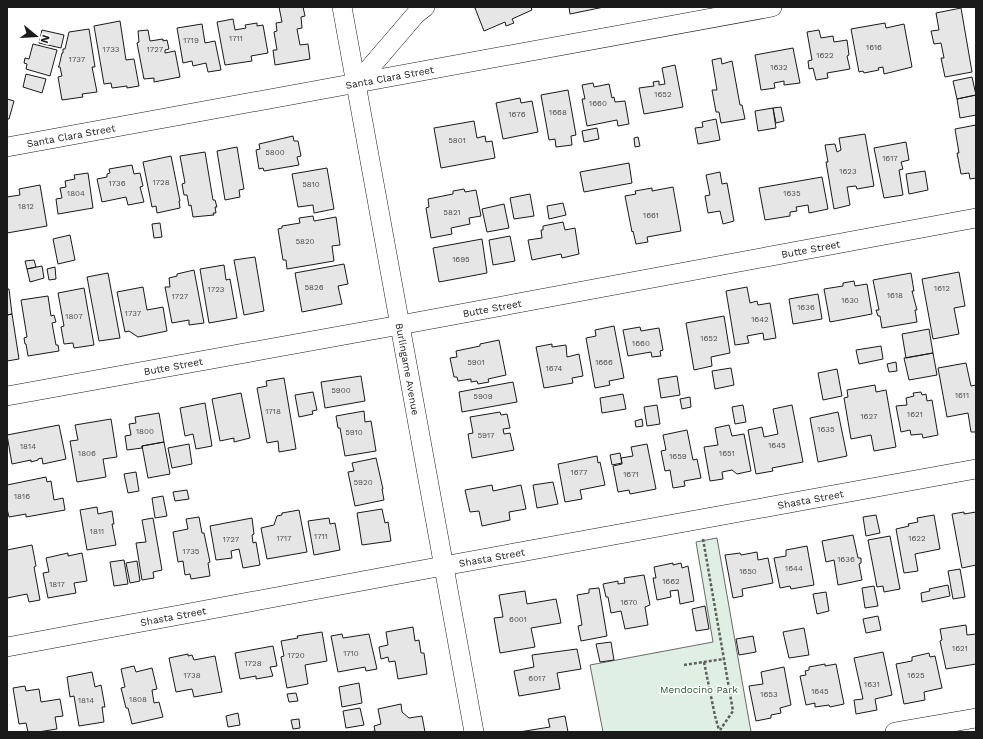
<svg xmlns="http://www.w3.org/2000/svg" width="983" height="739" font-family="'Work Sans',sans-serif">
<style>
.green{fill:#e0efe3;stroke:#6a6a6a}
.building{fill:#e6e6e6;stroke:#1a1a1a}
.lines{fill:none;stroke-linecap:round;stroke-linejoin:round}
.street-casing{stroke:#1a1a1a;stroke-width:20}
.path{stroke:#5f5f5f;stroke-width:2.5;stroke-dasharray:3 2;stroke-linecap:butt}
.street{stroke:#fff;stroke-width:19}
.labels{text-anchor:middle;stroke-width:3;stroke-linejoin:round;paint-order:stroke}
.number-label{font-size:8px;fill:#4d4d4d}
.street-label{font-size:10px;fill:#1a1a1a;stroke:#fff}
.park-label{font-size:10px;fill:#2b5a34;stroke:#fff}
</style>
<rect width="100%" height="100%" fill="#fff"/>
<path class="green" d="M717,538L751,732H603L590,665L713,642L696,542Z"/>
<path class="building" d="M279,7H303L305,16L301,17L302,28L297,29L300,45L308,44L310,59L275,65L273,50H277L274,32L277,31L276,23L282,22Z
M477,7H531L532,10L512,19L514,23L506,26L505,22L484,31L475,8Z
M569,7H604L570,14Z
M961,8L972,72L945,77L941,58H944L941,43L934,44L931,31L939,30L936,13Z
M233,19L235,30L246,28L245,25L257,23V26L263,25L268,53L251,56L252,61L225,65L217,22Z
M120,21L126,60L134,59L139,86L127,88V86L112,88L111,83L104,84L94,26Z
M885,23L886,28L904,24L912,67L884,74L883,67L878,68L879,70L864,73L863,71L859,72L851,29Z
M202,24L205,43L215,41L221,70L208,72L206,63L193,66L192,61L183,63L177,28Z
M89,29L95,67H92L97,92L82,94L83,97L62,100L58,77L62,76L60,67H58L59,66L62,53H63V49H65L69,32Z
M42,30L64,35L61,48L39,43Z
M148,30L150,41L163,39V41L167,40L169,49L165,50V53L175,51L180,77L154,82V78L144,79L137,43L139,42L138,31Z
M819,30L821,38L833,36L834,42L847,40L849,55L847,56L850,69L827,73L828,78L816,80L813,68L809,69L808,61L812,60L807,32Z
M33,44L57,50L50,76L26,69L27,64L24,63L25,58L29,59Z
M793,48L800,83L784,85V81L774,83L775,88L761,90L755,55Z
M721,58L722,64L732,61L740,105H742L745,119L721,123L719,112H716L712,90H717L712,60Z
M675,65L683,107L644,114L639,88L654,86L653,82L659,81V85L665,84L662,68Z
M26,74L46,79L42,93L23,87Z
M972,77L976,95L957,99L953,81Z
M593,83L594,87L609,84L612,98L614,97L615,102L625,101L629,124L618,126L617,120L587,126L582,99H585L582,85Z
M568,90L576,135L571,136L572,145L556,147L555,139L549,140L541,95Z
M976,95V115L960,118L957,99Z
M520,98L521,103L532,101L538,132L503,139L496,103Z
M7,99L14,101L9,119H7Z
M781,107L784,121L776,123L773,108Z
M773,108L776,128L758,131L755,111Z
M716,119L720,140L698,144L695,128L703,127L702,122Z
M474,121L477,138L485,136L486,142L492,141L495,158L441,168L434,128Z
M976,125V178L970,179L969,173L961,174L957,153H959L955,129Z
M597,128L599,139L584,142L582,131Z
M865,134L874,186L857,189L856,186L847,187L850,205L834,209L826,162H828L825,145L835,144L837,152L841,150L839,138Z
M293,136L294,141H298L301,156L297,157L299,165L264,171L263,168L259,169L256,150L260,149L259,144Z
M638,137L640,146L635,147L634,138Z
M906,142L909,160L901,162L903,169L899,170L903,195L884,198L874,148Z
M237,147L244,189L239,190L240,197L225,200L217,151Z
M205,152L213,200H215L217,207H215L216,213H213L214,215L193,217L191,205L189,206L187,195H184L182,184L185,183L180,156Z
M171,156L180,201H179L180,208L157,213L156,206L152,207L143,162Z
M629,163L632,183L584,192L580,172Z
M132,165L134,174L140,173L143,186L140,187L144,202L128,205L126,197L102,202L97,179L107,177V174L110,173L109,169Z
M327,168L334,209L314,213L313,205L298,207L292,174Z
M925,171L928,190L909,194L906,174Z
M720,172L722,184L727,183L734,221L723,224L720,211L708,213L705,196L710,195L706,175Z
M88,173L93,208L58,214L56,199L62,198L60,188L66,187L65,181L75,179L74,175Z
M822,177L828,209L809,213L808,205L796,207L797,211L790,212V216L765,220L759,188Z
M40,185L47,226L7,233V197L20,195L19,189Z
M673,187L681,231L647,237L648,242L636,244L633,231L632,232L625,196L636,194L635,191L652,188V191Z
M464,189L465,192L476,190L481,216L469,218L470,224L451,228L452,234L431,238L426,208L429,207L428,199L453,194V191Z
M530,194L534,216L514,219L510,198Z
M563,203L566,215L549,219L547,206Z
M504,204L509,228L487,232L482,209Z
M313,216L314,221L336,217L340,245L332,246L334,261L287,269L286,260H283L278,229L282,228V226L300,223L299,218Z
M563,222L565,230L575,228L579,254L562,258L561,254L532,260L528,240L542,238L541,230H543V226Z
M160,223L162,237L154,238L152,224Z
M70,235L75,260L58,264L53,239Z
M510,236L515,261L493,265L489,240Z
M482,239L487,273L439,282L433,248Z
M255,257L264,311L244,315L234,260Z
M34,260L36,267L27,269L25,261Z
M344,264L348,284L338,286L342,304L302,312L295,273Z
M224,265L226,280L230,279L237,318L209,323L200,269Z
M42,266L44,278L30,282L27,269Z
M55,267L56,279L49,280L47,269Z
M194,270L204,323L189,325V320L172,323L165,287H170L169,278L177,276V274Z
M959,272L965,306L954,308L959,334L933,339L922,279Z
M108,273L120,338L99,341L87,277Z
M911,273L914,291H912L917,310H915L917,322L882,328L880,316H878L876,310H879L873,280Z
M854,281L855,286L867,284L872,314L830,322L824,289L843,286V283Z
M143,287L147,310L163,307L167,331L138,337L129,331L125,332L117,292Z
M747,287L750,303L757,301L758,305L770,303L776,338L764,340L763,333L747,336L749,343L735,345L726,291Z
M84,288L94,345L74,348L73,343L64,344L61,327L64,326L58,293Z
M7,289H9L12,314L7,315Z
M818,294L822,319L793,324L789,299Z
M48,296L51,316L54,315L56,322L52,323L56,345H58L59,351L28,356L26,344H25L24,338L27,337L21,300Z
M12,314L19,359L7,361V315Z
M724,316L730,353L711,357L712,366L694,370L686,323Z
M614,326L624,378L609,381L610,385L595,388L586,338L596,336L595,330Z
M640,327L641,331L659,328L663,350L660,351L661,356L652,357L651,352L628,356L623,330Z
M929,329L933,353L906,358L902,334Z
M499,340L506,375L488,379L489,382L478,384L477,381L471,382V379L458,381L457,377H454L450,358L457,357L456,351L480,346V344Z
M552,344V347L566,345L567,357L579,354L583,376L572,378L573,383L544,388L536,347Z
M881,346L883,359L859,364L856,350Z
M933,353L937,375L909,380L904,358Z
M896,362L897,371L889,372L887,364Z
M966,363L971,386L976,385V432H971L968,413L947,417L938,368Z
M731,368L734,385L715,389L712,371Z
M837,369L842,396L823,400L818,373Z
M361,376L365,401L325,408L321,382Z
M677,376L680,395L661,398L658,379Z
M284,378L296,449L279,452L278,441L267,443L257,388L267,386L266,381Z
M513,382L517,402L462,412L459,392Z
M875,385L876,392L886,390L896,447L874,451L871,435L851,439L844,398L848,397L847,390Z
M313,392L317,410L312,411L313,414L299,417L295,395Z
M921,392L922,395L926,394L927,401L932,400L938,435L923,438L922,434L911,435L910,430L901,432L896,406L907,405L906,398L914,396L913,393Z
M241,393L250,438L234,442V438L220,441L212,399Z
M623,394L626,409L602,413L600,398Z
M690,397L691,407L682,409L680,399Z
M205,403L212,446L196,449L193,434L185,436L180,408Z
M657,405L660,424L647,426L644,407Z
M743,405L746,422L735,424L732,407Z
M792,405L803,462L772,468L773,471L756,474L748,430L762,427L764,437L778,434L773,409Z
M364,411L365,422L371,421L376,451L345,456L340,428H338L336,416Z
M500,412L501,415L507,414L510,428L503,429L504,434L510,433L514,450L472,458L468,434L473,433L470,417Z
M838,412L847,456L818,462L810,418Z
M159,413L164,442L142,446V448L127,450L125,436L131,435L129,424L136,423L135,417Z
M111,419L117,457L103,459L106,477L77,482L70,441L78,440L75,425Z
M642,419L643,426L636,427L635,421Z
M59,425L66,459L43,464L42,458L38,459V460L31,462V460L12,464L7,435Z
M729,425L732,436L744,434L751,471L737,474L732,470L722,472L723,479L710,481L704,447L718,445L715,428Z
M687,430L693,460L697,459L701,478L684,481L685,486L673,488L670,470L665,471L661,451L666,450L663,435Z
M164,442L170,474L148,478L142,446Z
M189,444L192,464L172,468L168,448Z
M647,444L656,489L630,494L629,490L618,492L613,466L622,464L621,458L633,456L631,447Z
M620,453L622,463L612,465L610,455Z
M597,456L598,463L600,462L605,485L580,490L582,499L565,502L558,464Z
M376,458L383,489H382L384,500L355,506L348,472L354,471L352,463Z
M136,472L139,491L128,493L124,474Z
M46,477L47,482L51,481L54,500L63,498L65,510L26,517V514L9,517L7,509V485Z
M553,482L558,504L537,508L533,485Z
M492,485L493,491L521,485L526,509L509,512L510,520L482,526L479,511L470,512L465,490Z
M187,490L189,499L175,501L173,492Z
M163,496L167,516L155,518L152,498Z
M97,507L98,514L112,511L114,524H112L116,545L87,550L80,510Z
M382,509L385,523L388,522L391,541L362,545L357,513Z
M299,510L307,552L267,559L261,528L274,525L277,516L282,515V513Z
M964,512V514L976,512V565L962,568L952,514Z
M876,515L880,533L866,536L863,517Z
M934,515L940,549L915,554L918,571L904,573L896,529L909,526L908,524L918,522L917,518Z
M199,517L202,533H204L210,562L208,563L210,576L191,579L190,574L185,575L183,561L178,562L173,532L188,529L186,519Z
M153,518L162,570L153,572L154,578L142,580L136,543L146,542L142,520Z
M252,518L254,534L252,535L253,543L256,542L260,565L243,568L239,549L231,551L232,558L216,560L210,526Z
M329,518L330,524L335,523L340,550L314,555L308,521Z
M853,535L858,558H861V563L859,564L862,580L838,585L834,560L826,562L822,541Z
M890,536L900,589L884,592L883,586L877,587L868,540Z
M32,545L36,566L34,567L40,600L29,602L27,594L7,598V550Z
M807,546L814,585L791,589L790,586L780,588L774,558L786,556V550Z
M757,552L758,560L768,558L773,583L742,589L743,596L733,598L725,555L740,553L741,555Z
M68,553V556L82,553L87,581L74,583L76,593L48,598L43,573L49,572L46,558Z
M124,560L128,584L114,586L110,562Z
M137,561L140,581L130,583L126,563Z
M673,563V565L681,563L682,568L688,566L694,601L680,604L678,590L670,591L671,597L657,600L653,578H656L654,567Z
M960,569L965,597L953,599L948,571Z
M644,575L650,605L645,607L648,625L625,629L621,611L611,613L608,597H606L603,584L618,581V584L625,583L624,578Z
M948,585L950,596L922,602L921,593L930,591L929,589Z
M874,586L878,606L865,608L862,588Z
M599,588L607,636L581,641L578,626L582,625L577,595L589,593V589Z
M525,591L527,604L556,599L561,623L531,628L535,647L500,653L494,618L503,617L499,595Z
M826,592L829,611L817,614L813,594Z
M705,606L709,629L696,631L692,609Z
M878,616L881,630L866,633L863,619Z
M966,625L967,635L976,634V664L946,669L940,641L942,640L940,629Z
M413,627L415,641L419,640L421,653H424L427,674L398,679L395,661L389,662L388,657L381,659L379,647L388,645L386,632Z
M804,628L809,655L789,658L783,632Z
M322,632L327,661L305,665L308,684L287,688L281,657L284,656L281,641L298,638L297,636Z
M342,634L343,638L369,634L377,669L366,671L365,667L338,672L331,636Z
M753,636L756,652L739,655L736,639Z
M611,642L614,660L600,662L596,644Z
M273,646L277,666L270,667L273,676L256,679V676L240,679L235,653Z
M577,649L581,669L557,673L560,689L519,696L514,671L534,667L532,655Z
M883,652L892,695L875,699L877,710L856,714L854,700L863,699L854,658Z
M929,653L930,657L935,656L942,688L924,692L925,700L904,704L896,664L912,661V657Z
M188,654V656L192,655L194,660L215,656L222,692L194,697L192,689L176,692L169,658Z
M825,664V666L836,664L844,704L830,707L829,705L815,707V703L806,705L800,676L806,675L805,671L809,670V667Z
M134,666L136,672L152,668L157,689L152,690L154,703L159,702L163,717L132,724L128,708H126L121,688L125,687L121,669Z
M784,667L791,705L780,708L781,713L771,715V718L756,721L749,686L763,684L761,672Z
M92,672L95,687L101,685L105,707H102L104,722L79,726L74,696L70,697L67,677Z
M359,683L362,703L342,707L339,687Z
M25,686L26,691L39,689L41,702L60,699L63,716L55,717L57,729L38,732H28L26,723L19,724L13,688Z
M296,693L298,701L289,702L287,694Z
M401,704L402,712L409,718L422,716L425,732H369L375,731L374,726L381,724L378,709Z
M360,708L364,725L346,728L343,711Z
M238,713L240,725L228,727L226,716Z
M565,716L568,732H519L550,727L548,719Z
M299,719L300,728L293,729L291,720Z"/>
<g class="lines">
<g class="street-casing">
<g id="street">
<path id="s1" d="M342,7L474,732"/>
<path d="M356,84L416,14L425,7"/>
<path id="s2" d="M7,147L772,7"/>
<path id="s3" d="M7,396L400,325L976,218"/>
<path id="s4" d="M7,647L416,571L976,469"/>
<path d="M895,732L976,718"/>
</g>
</g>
<path class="path" d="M703,539L733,711L720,730
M704,662L715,716L719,730
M684,665L724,659"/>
<use href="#street" class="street"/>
</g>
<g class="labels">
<g class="number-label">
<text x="236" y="41">1711</text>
<text x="191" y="43">1719</text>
<text x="874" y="50">1616</text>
<text x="111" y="52">1733</text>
<text x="155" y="52">1727</text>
<text x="825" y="58">1622</text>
<text x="77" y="62">1737</text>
<text x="779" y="70">1632</text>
<text x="663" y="97">1652</text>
<text x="598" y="106">1660</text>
<text x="558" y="115">1668</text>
<text x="517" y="117">1676</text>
<text x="457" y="143">5801</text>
<text x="275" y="155">5800</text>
<text x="890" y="161">1617</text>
<text x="848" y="174">1623</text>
<text x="161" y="185">1728</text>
<text x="117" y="186">1736</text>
<text x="311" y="187">5810</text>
<text x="76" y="196">1804</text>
<text x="792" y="196">1635</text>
<text x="26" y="209">1812</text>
<text x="452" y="215">5821</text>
<text x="651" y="218">1661</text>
<text x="305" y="244">5820</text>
<text x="461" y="262">1695</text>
<text x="314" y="290">5826</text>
<text x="942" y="291">1612</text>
<text x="216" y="292">1723</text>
<text x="895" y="298">1618</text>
<text x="180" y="299">1727</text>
<text x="850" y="303">1630</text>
<text x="806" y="310">1636</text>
<text x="133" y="316">1737</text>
<text x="74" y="319">1807</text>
<text x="760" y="322">1642</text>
<text x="709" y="341">1652</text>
<text x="641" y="346">1660</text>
<text x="476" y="365">5901</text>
<text x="604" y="365">1666</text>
<text x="554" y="371">1674</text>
<text x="341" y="393">5900</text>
<text x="962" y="398">1611</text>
<text x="483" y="399">5909</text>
<text x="273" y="414">1718</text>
<text x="915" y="417">1621</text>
<text x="869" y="419">1627</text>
<text x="826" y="432">1635</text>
<text x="145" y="434">1800</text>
<text x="354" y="435">5910</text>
<text x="486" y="438">5917</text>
<text x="777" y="448">1645</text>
<text x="28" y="449">1814</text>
<text x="87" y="456">1806</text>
<text x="727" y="456">1651</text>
<text x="678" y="459">1659</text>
<text x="579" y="475">1677</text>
<text x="631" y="477">1671</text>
<text x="363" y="485">5920</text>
<text x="22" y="499">1816</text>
<text x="97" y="534">1811</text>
<text x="321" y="539">1711</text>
<text x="284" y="541">1717</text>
<text x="917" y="541">1622</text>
<text x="231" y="542">1727</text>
<text x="191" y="554">1735</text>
<text x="846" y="562">1636</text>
<text x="794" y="571">1644</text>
<text x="748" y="574">1650</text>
<text x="671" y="584">1662</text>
<text x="57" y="587">1817</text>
<text x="629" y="605">1670</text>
<text x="518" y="622">6001</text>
<text x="960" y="651">1621</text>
<text x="351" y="656">1710</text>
<text x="296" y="658">1720</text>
<text x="253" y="666">1728</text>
<text x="192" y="678">1738</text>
<text x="916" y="678">1625</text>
<text x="537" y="681">6017</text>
<text x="872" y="687">1631</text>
<text x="820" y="694">1645</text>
<text x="769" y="697">1653</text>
<text x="138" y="702">1808</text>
<text x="86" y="703">1814</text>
</g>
<g class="street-label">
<text dy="4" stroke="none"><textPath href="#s2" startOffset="389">Santa Clara Street</textPath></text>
<text dy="4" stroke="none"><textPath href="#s2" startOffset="65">Santa Clara Street</textPath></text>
<text dy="4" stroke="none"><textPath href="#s3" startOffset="817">Butte Street</textPath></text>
<text dy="4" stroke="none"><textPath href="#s3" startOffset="493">Butte Street</textPath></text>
<text dy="4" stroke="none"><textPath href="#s3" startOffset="169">Butte Street</textPath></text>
<text dy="4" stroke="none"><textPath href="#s1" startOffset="368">Burlingame Avenue</textPath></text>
<text dy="4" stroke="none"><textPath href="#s4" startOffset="817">Shasta Street</textPath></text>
<text dy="4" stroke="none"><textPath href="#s4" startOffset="493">Shasta Street</textPath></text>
<text dy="4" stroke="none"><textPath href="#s4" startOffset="169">Shasta Street</textPath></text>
</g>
<g class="park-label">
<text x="699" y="693">Mendocino Park</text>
</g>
</g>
<rect width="983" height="739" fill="none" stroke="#1a1a1a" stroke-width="16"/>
<g transform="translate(36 36) rotate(108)" stroke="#ffffff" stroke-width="3" paint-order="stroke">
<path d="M0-3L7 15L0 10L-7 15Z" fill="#1a1a1a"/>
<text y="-6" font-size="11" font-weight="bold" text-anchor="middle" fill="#1a1a1a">N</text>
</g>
</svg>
